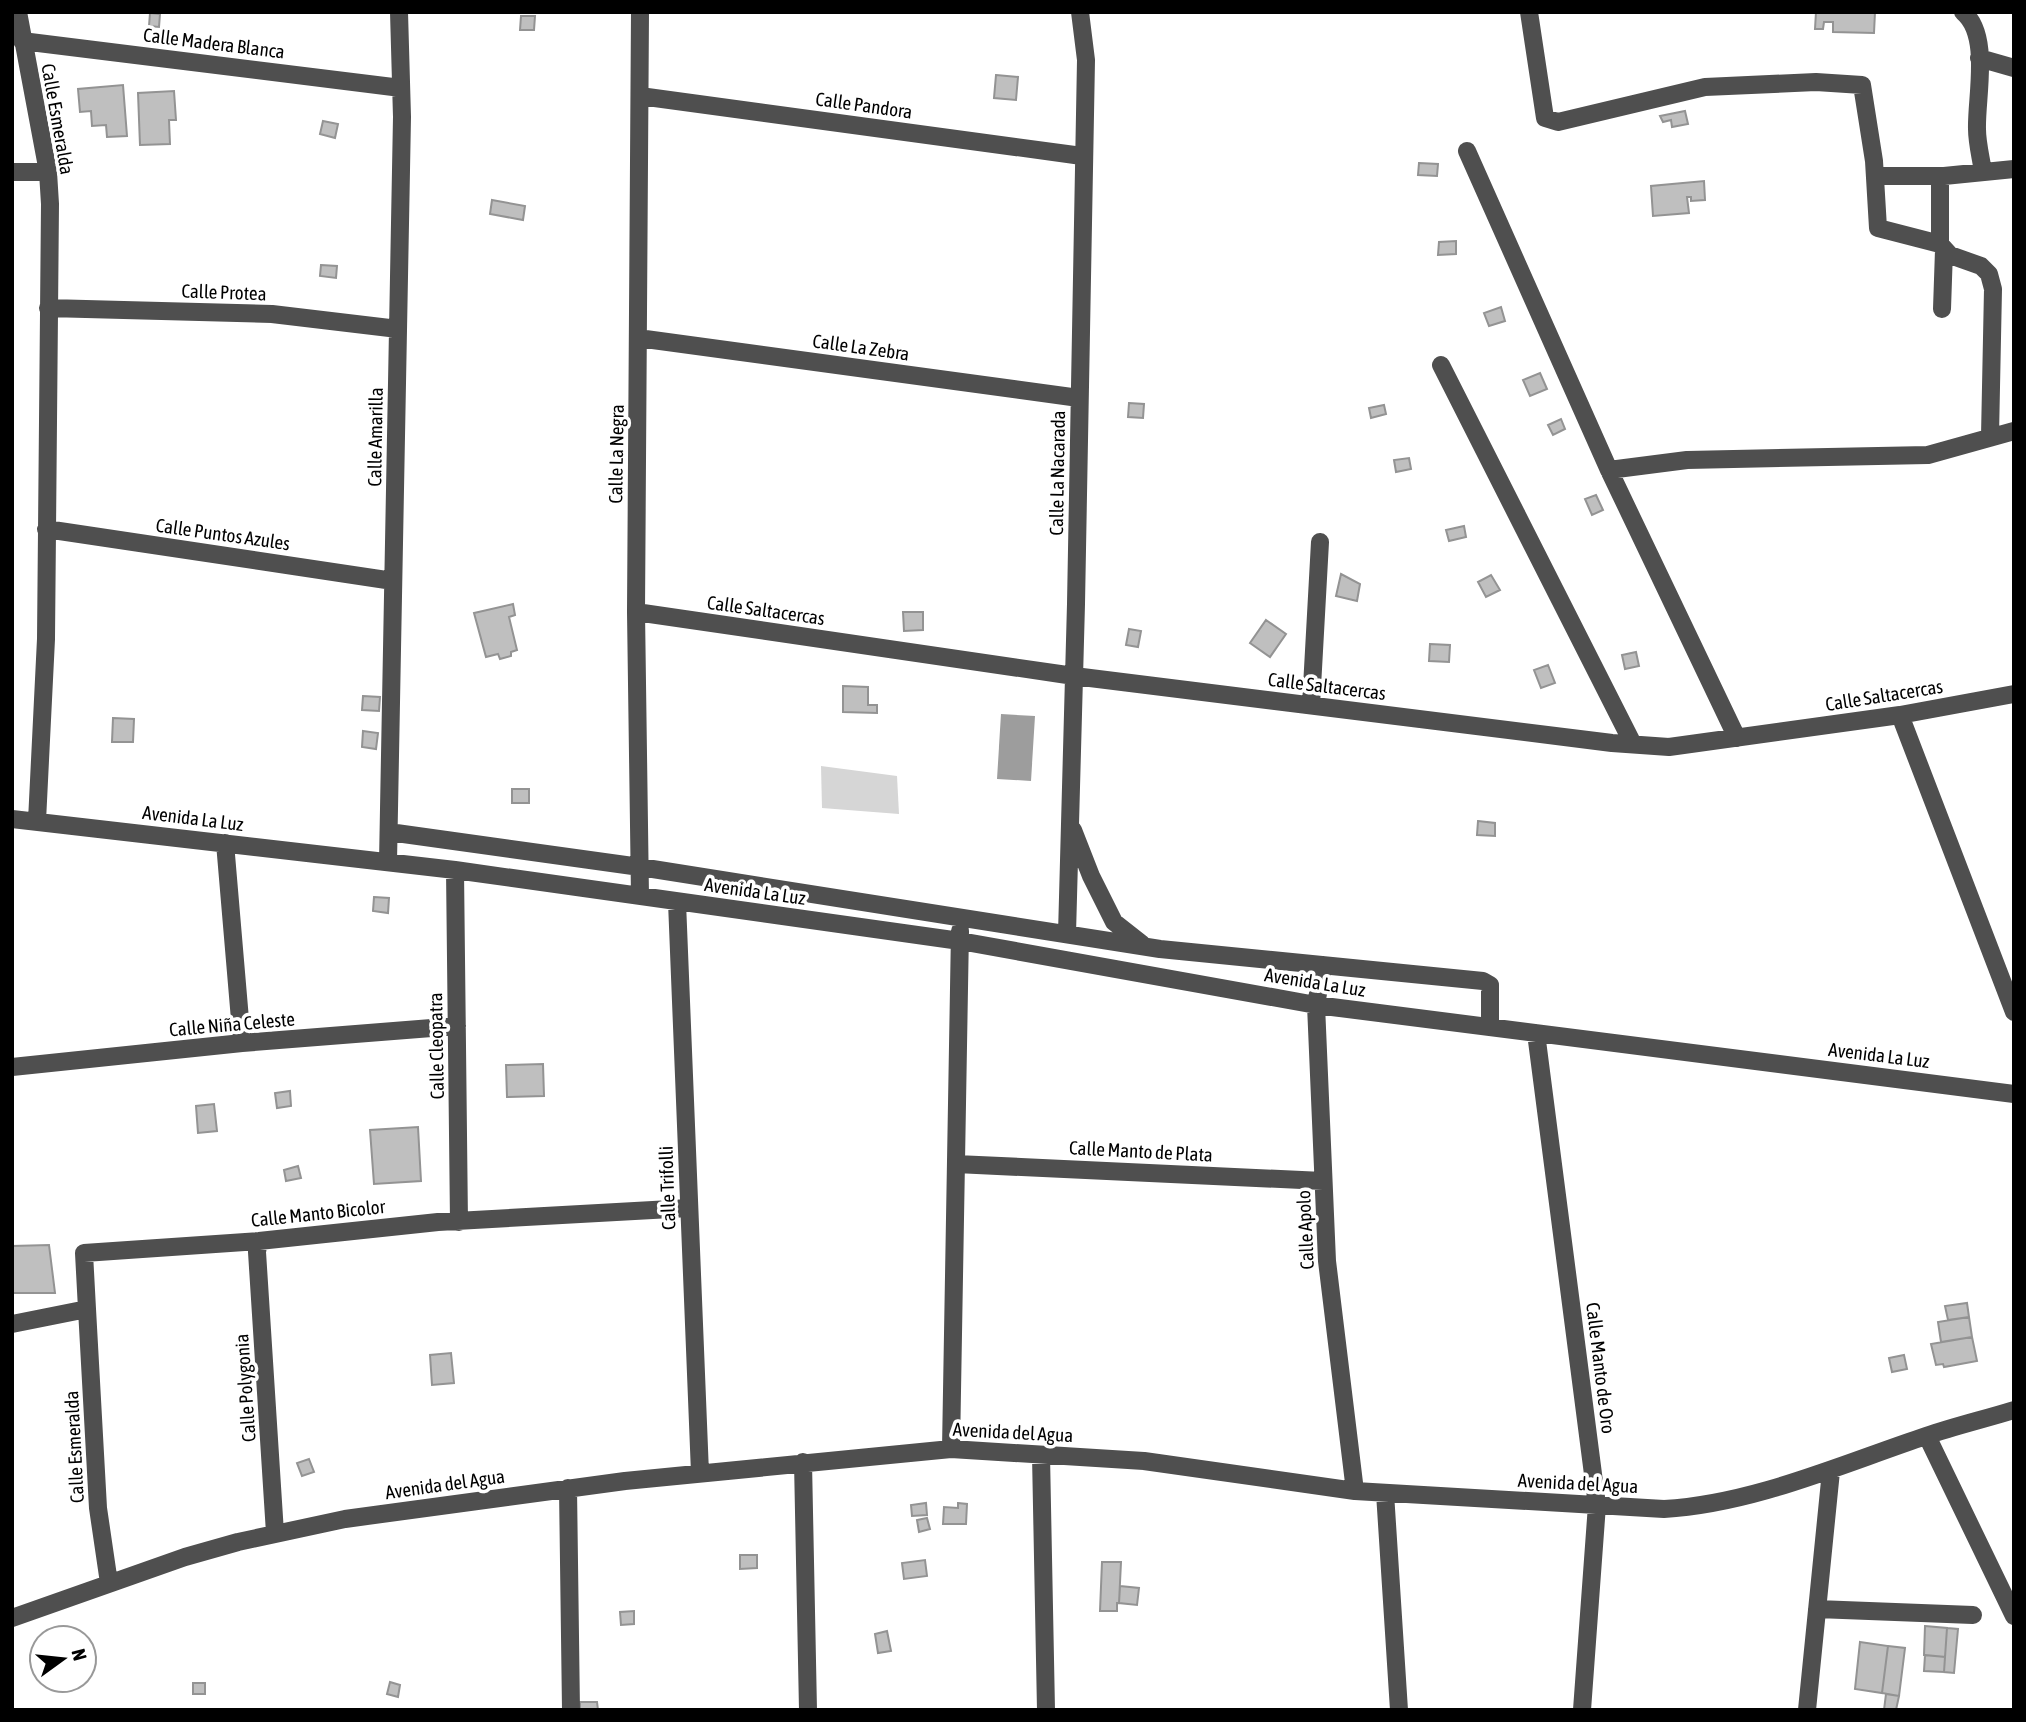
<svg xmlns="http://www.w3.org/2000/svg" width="2026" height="1722" font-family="'Asap Condensed',sans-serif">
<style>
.green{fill:#d6d6d6}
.water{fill:#9d9d9d}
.building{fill:#bfbfbf;stroke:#939393;stroke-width:2}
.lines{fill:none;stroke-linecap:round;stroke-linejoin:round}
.minor{stroke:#4f4f4f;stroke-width:18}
.labels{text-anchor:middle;stroke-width:7;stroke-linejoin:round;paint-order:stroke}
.street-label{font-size:19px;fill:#000;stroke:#fff}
</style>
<rect width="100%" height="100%" fill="#fff"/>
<path class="green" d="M821,766L897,776L899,814L822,808Z"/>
<path class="water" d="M1001,714L1035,716L1031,781L997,779Z"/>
<path class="building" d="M1816,12H1875L1874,33L1833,32V22H1824L1823,29H1815Z
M150,13L160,14L159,27L149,26Z
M521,16H535L534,30H520Z
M996,75L1018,77L1016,100L994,98Z
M123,85L127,136L107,137L106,125L92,126L91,111L80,112L78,89Z
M174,91L176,120H169L170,144L140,145L138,93Z
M1685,111L1688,124L1672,127L1671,120L1663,122L1660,116Z
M323,121L338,124L335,138L320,134Z
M1419,163L1438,164L1437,176L1418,175Z
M1704,181L1705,200L1691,201V197H1687L1689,213L1653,216L1651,186Z
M492,200L525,206L523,220L490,214Z
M1456,241V254L1438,255L1439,242Z
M321,265L337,266L336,278L320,276Z
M1501,307L1505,321L1489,326L1484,313Z
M1540,373L1547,389L1530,396L1523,380Z
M1129,403L1144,404L1143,418L1128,417Z
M1384,405L1386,414L1371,418L1369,408Z
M1561,419L1565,429L1553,435L1548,425Z
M1409,458L1411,469L1396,472L1394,460Z
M1596,495L1603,510L1592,515L1585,499Z
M1464,526L1466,537L1449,541L1446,530Z
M1341,574L1360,584L1357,601L1336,596Z
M1491,575L1500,590L1486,597L1478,582Z
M513,604L515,615L509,617L517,650L511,652V656L500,659L498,654L486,657L474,613Z
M903,612H923V630L904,631Z
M1266,620L1286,634L1270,657L1250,643Z
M1129,629L1141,631L1138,647L1126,645Z
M1430,644L1450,645L1449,662L1429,661Z
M1636,652L1639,666L1625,669L1622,655Z
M1548,665L1555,683L1541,688L1534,670Z
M843,686L868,687V705H877V713L843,712Z
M363,696L380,697L379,711L362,710Z
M113,718L134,719L133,742H112Z
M363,731L378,733L376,749L362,747Z
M512,789H529V803H512Z
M1478,821L1495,823V836L1477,835Z
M374,897L389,898L388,913L373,911Z
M543,1064L544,1096L507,1097L506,1065Z
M290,1091L291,1106L277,1108L275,1093Z
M214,1104L217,1131L198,1133L196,1106Z
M418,1127L421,1181L374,1184L370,1130Z
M298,1166L301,1178L286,1181L284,1170Z
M49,1245L55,1293H12V1246Z
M1967,1303L1969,1317L1948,1320L1945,1306Z
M1969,1317L1972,1337L1941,1342L1938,1322Z
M1972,1337L1977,1361L1944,1367L1943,1364L1936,1365L1931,1344Z
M451,1353L454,1383L432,1385L430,1355Z
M1904,1355L1907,1369L1892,1372L1889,1358Z
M309,1459L314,1472L302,1476L297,1463Z
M926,1503L927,1515L912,1516L911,1505Z
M958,1503L967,1504L966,1524H943L944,1507L958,1508Z
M927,1518L930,1529L919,1532L917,1520Z
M740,1555H757V1568L740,1569Z
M925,1560L927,1576L904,1579L902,1563Z
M1102,1562H1121L1119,1603H1117V1611H1100Z
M1120,1586L1139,1588L1137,1605L1119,1603Z
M634,1611V1624L621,1625L620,1612Z
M1925,1626L1947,1628L1945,1657L1924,1655Z
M1947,1628L1958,1629L1954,1673L1944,1672Z
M887,1631L891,1651L878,1653L875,1634Z
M1860,1642L1888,1646L1882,1693L1855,1689Z
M1888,1646L1905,1648L1899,1696L1882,1693Z
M1925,1655L1945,1657L1944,1672L1924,1671Z
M390,1682L400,1685L398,1697L387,1694Z
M193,1683H205V1694H193Z
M1886,1694L1899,1696L1896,1710H1884Z
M580,1702H597L598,1710H580Z"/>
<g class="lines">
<path class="minor" d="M18,12L48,172L50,204L46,639L37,821
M1529,12L1545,118L1558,122L1705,87L1816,82L1862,85L1874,161L1878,228L1940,244
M1963,12C1991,35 1976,97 1977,129C1977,143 1981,158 1983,172
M22,41L401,88
M1979,58L2014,68
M640,96L1082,156
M1467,151L1609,470L1737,738
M12,172H48
M1875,176H1944L2014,169
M1940,176V244L1950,255L1981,266L1989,274L1993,289L1990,436
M48,308L272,314L398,329
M1942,309L1944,250
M638,338L1079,398
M1441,365L1633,744
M1609,470L1687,460L1928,455L2014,431
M46,529L393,581
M636,612L1074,676L1612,743L1669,747L1900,715L2014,694
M1311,705L1320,542
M1900,715L2014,1012
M12,819L455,870L960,941L1316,1005L2014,1094
M1073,830L1091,876L1114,922L1142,944
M389,832L640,867L1160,949L1483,981L1490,985V1027
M225,843L242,1043
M388,862L402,117L399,12
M455,870L459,1222
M640,896L636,612L640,12
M677,902L700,1473
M1067,934L1076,604L1086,60L1080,12
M1323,965L1316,1005L1327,1261L1355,1491
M1536,1033L1597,1505L1582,1710
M12,1067L242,1043L457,1026
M956,1164L1323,1181
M259,1241L257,1252L275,1533
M87,1309L98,1508L109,1583
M12,1324L87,1309L84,1253L259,1241L438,1222L689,1208
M1927,1436L2014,1616
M951,1449L960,931
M1041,1455L1046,1710
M803,1462L808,1710
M568,1488L571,1710
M1385,1493L1399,1710
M1817,1609L1973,1615
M12,1618L185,1557L238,1542L345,1519L625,1481L951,1449L1144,1461L1355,1491L1664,1509C1753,1504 1842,1464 1926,1436C1955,1426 1985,1419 2014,1410
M1807,1710L1831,1471"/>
</g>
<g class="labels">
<g class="street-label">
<text transform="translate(214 43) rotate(7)" y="7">Calle Madera Blanca</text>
<text transform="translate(864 105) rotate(8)" y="7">Calle Pandora</text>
<text transform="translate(58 119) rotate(80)" y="7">Calle Esmeralda</text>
<text transform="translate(224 292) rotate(2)" y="7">Calle Protea</text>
<text transform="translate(861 347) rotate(8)" y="7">Calle La Zebra</text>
<text transform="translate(375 437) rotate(-89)" y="7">Calle Amarilla</text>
<text transform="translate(616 454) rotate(-89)" y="7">Calle La Negra</text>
<text transform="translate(1057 473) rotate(-89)" y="7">Calle La Nacarada</text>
<text transform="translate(223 534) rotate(8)" y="7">Calle Puntos Azules</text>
<text transform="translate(766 610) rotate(8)" y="7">Calle Saltacercas</text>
<text transform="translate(1327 686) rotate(7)" y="7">Calle Saltacercas</text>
<text transform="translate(1884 695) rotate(-9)" y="7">Calle Saltacercas</text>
<text transform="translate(193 818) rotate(7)" y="7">Avenida La Luz</text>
<text transform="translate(755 891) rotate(8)" y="7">Avenida La Luz</text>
<text transform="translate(1315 982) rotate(9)" y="7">Avenida La Luz</text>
<text transform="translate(232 1024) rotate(-5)" y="7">Calle Niña Celeste</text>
<text transform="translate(436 1046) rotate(-91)" y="7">Calle Cleopatra</text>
<text transform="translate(1879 1055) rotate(7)" y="7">Avenida La Luz</text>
<text transform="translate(1141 1151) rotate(3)" y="7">Calle Manto de Plata</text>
<text transform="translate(667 1188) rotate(-92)" y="7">Calle Trifolli</text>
<text transform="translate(318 1213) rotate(-6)" y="7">Calle Manto Bicolor</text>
<text transform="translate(1305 1230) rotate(-93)" y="7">Calle Apolo</text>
<text transform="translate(1601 1368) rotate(83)" y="7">Calle Manto de Oro</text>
<text transform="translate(245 1388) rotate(-94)" y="7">Calle Polygonia</text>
<text transform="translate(1013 1432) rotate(3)" y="7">Avenida del Agua</text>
<text transform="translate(74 1447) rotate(-93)" y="7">Calle Esmeralda</text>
<text transform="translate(1578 1483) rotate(3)" y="7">Avenida del Agua</text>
<text transform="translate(445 1484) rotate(-8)" y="7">Avenida del Agua</text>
</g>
</g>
<rect width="2026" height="1722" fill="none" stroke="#000000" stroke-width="28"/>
<g transform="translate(63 1659) rotate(75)"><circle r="33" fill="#ffffff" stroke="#999999" stroke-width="2"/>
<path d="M0-5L12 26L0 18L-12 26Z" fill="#000000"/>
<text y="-10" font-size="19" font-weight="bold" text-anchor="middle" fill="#000000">N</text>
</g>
</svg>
